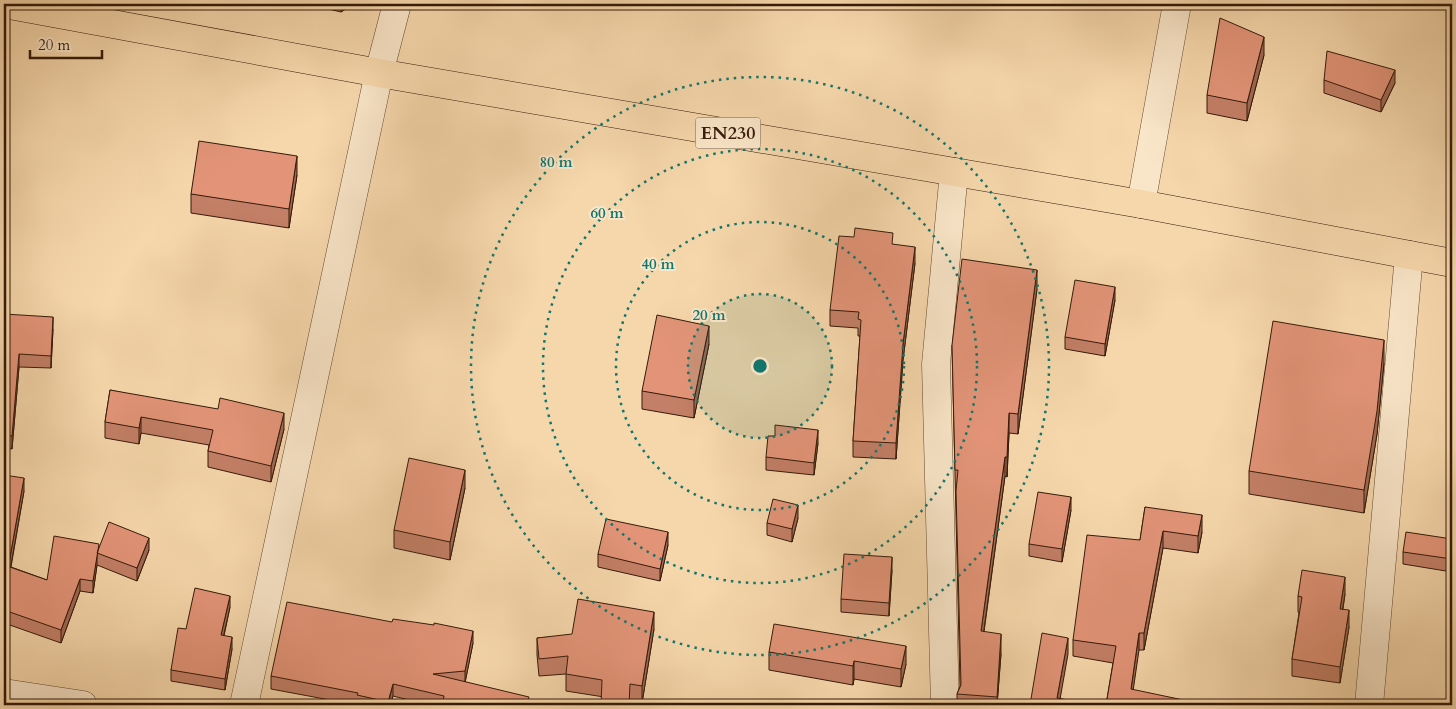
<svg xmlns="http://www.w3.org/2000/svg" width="1456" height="709" font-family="Cardo,serif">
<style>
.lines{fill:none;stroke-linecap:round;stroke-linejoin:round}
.minor-casing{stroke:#644932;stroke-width:29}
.major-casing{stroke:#341a09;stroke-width:29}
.minor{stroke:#f9e5c8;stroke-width:28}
.major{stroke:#f6d7ab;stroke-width:28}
.wall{fill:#c37f67;stroke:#341a09}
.shaded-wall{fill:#9f6854;stroke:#341a09}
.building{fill:#e39478;stroke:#341a09}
.ring{fill:none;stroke:#0f766e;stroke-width:2.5;stroke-dasharray:2.5 5}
.labels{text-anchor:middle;stroke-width:4;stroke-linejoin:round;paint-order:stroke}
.shield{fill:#f9e5c8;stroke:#6f5742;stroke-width:1}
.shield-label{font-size:18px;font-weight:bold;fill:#341a09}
.centre{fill:#0f766e;stroke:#f9e5c8;stroke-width:2.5}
.ring-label{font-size:15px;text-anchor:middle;font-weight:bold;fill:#0f766e;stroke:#f9e5c8;stroke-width:4;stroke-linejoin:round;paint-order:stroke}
</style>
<rect width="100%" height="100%" fill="#f6d7ab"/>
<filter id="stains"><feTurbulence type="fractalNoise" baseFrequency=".004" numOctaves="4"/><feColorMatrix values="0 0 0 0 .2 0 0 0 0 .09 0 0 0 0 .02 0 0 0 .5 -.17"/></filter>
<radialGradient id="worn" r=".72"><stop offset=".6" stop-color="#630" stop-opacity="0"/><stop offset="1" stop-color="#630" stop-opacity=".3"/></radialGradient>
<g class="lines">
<g class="minor-casing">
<path id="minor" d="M1141,204L1177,4
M4,693L83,705
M244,705L379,73L397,4
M945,705L936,364L954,172
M1369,705L1409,255"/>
</g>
<g class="major-casing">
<path id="major" d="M4,4L379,73L1141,204L1452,263"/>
</g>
<use href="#minor" class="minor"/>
<use href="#major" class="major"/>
</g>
<path class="wall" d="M307,4H353L341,12Z
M1264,55L1247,121L1207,113V95Z
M1324,80L1395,83L1381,112L1324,93Z
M297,175L289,228L191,213V194Z
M893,244L915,263L903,360L896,459L853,457V441L860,336H858V328L830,326V310Z
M1037,289L1018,434L1009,433L1007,477L1005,476L984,632L1001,654L997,705H957V694L960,686L952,345Z
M1115,300L1105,356L1065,349V337Z
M4,314L53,329L51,368L19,367L12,449L4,448Z
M709,344L694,418L642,409V391Z
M1384,363L1377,434L1364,513L1249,494V471Z
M110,390L284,429L271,482L208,467V451L209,445L141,433L139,444L105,438V422Z
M818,443L814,475L766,470V457Z
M4,475L24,491L11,567L47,580L99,549L149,550L137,581L97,565L93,593L80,591L61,643L4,623Z
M465,488L450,560L394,548V530Z
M1145,507L1202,532L1198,553L1163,548L1144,650H1139L1106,705L1113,663L1073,656V640L1140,540Z
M1071,510L1062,562L1029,556V544Z
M798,518L792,542L767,535V523Z
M1452,539V572L1403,564V552Z
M668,545L660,581L598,567V554Z
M892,570L889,616L841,612V599Z
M1345,594L1343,609L1349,627L1340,683L1292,676V659L1299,613L1298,612V596Z
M230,607L224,636L232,649L225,690L171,681V670L186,629Z
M654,629L642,703L566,691V674L539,676L537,655V638Z
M473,643L465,682L529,705H429L393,696L390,705H357L271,689V676Z
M769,652L906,664L901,687L854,679L853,685L769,670Z"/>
<path class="shaded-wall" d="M341,4H353L341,12Z
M1264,37V55L1247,121V103Z
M1395,70V83L1381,112V100Z
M297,156V175L289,228V209Z
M915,247V263L903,360L896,459V443L903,344Z
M1037,270V289L1018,434V414Z
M1115,287V300L1105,356V344Z
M53,317V329L51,368V356Z
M709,326V344L694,418V400Z
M1384,340V363L1377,434L1364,513V490Z
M19,354V367L12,449V436Z
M284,413V429L271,482V466Z
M1009,413V433L1007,477V457Z
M141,417V433L139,444V428Z
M818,430V443L814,475V463Z
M1005,457V476L981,651V631Z
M465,470V488L450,560V542Z
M24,478V491L9,576V563Z
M1071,497V510L1062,562V549Z
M798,505V518L792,542V529Z
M1202,515V532L1198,553V536Z
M1163,531V548L1144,650V633Z
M668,532V545L660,581V569Z
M149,538V550L137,581V568Z
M97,553V565L93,593V581Z
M892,557V570L889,616V603Z
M1345,577V594L1340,625V609Z
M80,579V591L61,643V630Z
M230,596V607L221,647V635Z
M1349,610V627L1340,683V667Z
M654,612V629L642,703V686Z
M473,631V643L465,683V671Z
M1139,633V650L1131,705V689Z
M1001,634V654L997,705Z
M232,637V649L225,690V679Z
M1068,638V654L1059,705L1057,698Z
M906,646V664L901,687V669Z
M854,661V679L853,685V666Z
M393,684V696L390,705H388Z"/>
<path class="building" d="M1220,18L1264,37L1247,103L1207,95Z
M1327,51L1395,70L1381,100L1324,80Z
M199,141L297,156L289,209L191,194Z
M855,228L893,233L892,244L915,247L903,344L896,443L853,441L861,320L858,319L859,312L830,310L839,236L854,237Z
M962,259L1037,270L1018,414L1009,413L1007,457H1005L981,631L1001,634L997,697L957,694L961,685L956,491L958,470H955L952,345Z
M1075,280L1115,287L1105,344L1065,337Z
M4,314L53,317L51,356L19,354L12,436L4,435Z
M657,315L709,326L694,400L642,391Z
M1273,321L1384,340L1377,411L1364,490L1249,471Z
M110,390L218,409L220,398L284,413L271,466L208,451L213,430L141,417L139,428L105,422Z
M775,425L818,430L814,463L766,457L768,436H775Z
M409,458L465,470L450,542L394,530Z
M4,475L24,478L9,563L4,562Z
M1038,492L1071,497L1062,549L1029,544Z
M773,499L798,505L792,529L767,523Z
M1145,507L1202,515L1198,536L1163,531L1144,633H1139L1131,689L1207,705H1106L1116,646L1073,640L1087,535L1140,540Z
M606,519L668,532L660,569L598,554Z
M109,522L149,538L137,568L97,553Z
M1406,532L1452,539V559L1403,552Z
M54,536L99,544L93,581L80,579L61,630L4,610V565L47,580Z
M844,554L892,557L889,603L841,599Z
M1302,570L1345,577L1340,609L1349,610L1340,667L1292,659L1302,597L1298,596Z
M195,588L230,596L221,635L232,637L225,679L171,670L178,628L186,629Z
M578,599L654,612L642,686L630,684L629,705H601L602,680L566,674L568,656L539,659L537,638L572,634Z
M287,602L392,622L393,619L434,625V623L473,631L465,671L433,674L529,697L527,705H442L444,696L393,684L388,702L357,695L358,693L271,676Z
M774,624L906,646L901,669L854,661L853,666L769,652Z
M1042,633L1068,638L1057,698L1096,705H1030Z"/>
<circle cx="760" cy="366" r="72" fill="#0f766e" fill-opacity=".12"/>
<g class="ring">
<circle cx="760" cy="366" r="72"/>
<circle cx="760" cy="366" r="144"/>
<circle cx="760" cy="366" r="217"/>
<circle cx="760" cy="366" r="289"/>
</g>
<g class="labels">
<rect class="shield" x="695.5" y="117.5" width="65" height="31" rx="4"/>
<g class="shield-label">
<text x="728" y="139">EN230</text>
</g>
</g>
<circle cx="760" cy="366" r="8" class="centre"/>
<g class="ring-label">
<text x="556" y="167">80 m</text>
<text x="607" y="218">60 m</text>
<text x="658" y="269">40 m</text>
<text x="709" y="320">20 m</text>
</g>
<rect width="1456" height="709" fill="none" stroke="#f6d7ab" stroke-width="20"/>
<rect x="5" y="5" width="1446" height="699" fill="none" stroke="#341a09" stroke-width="2.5"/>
<rect x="10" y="10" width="1436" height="689" fill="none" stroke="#341a09"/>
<path d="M30 50v8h72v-8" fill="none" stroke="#341a09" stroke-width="2.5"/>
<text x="38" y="50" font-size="15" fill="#341a09" stroke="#f9e5c8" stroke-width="4" paint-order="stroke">20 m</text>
<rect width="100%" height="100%" filter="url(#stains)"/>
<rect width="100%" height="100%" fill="url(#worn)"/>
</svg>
